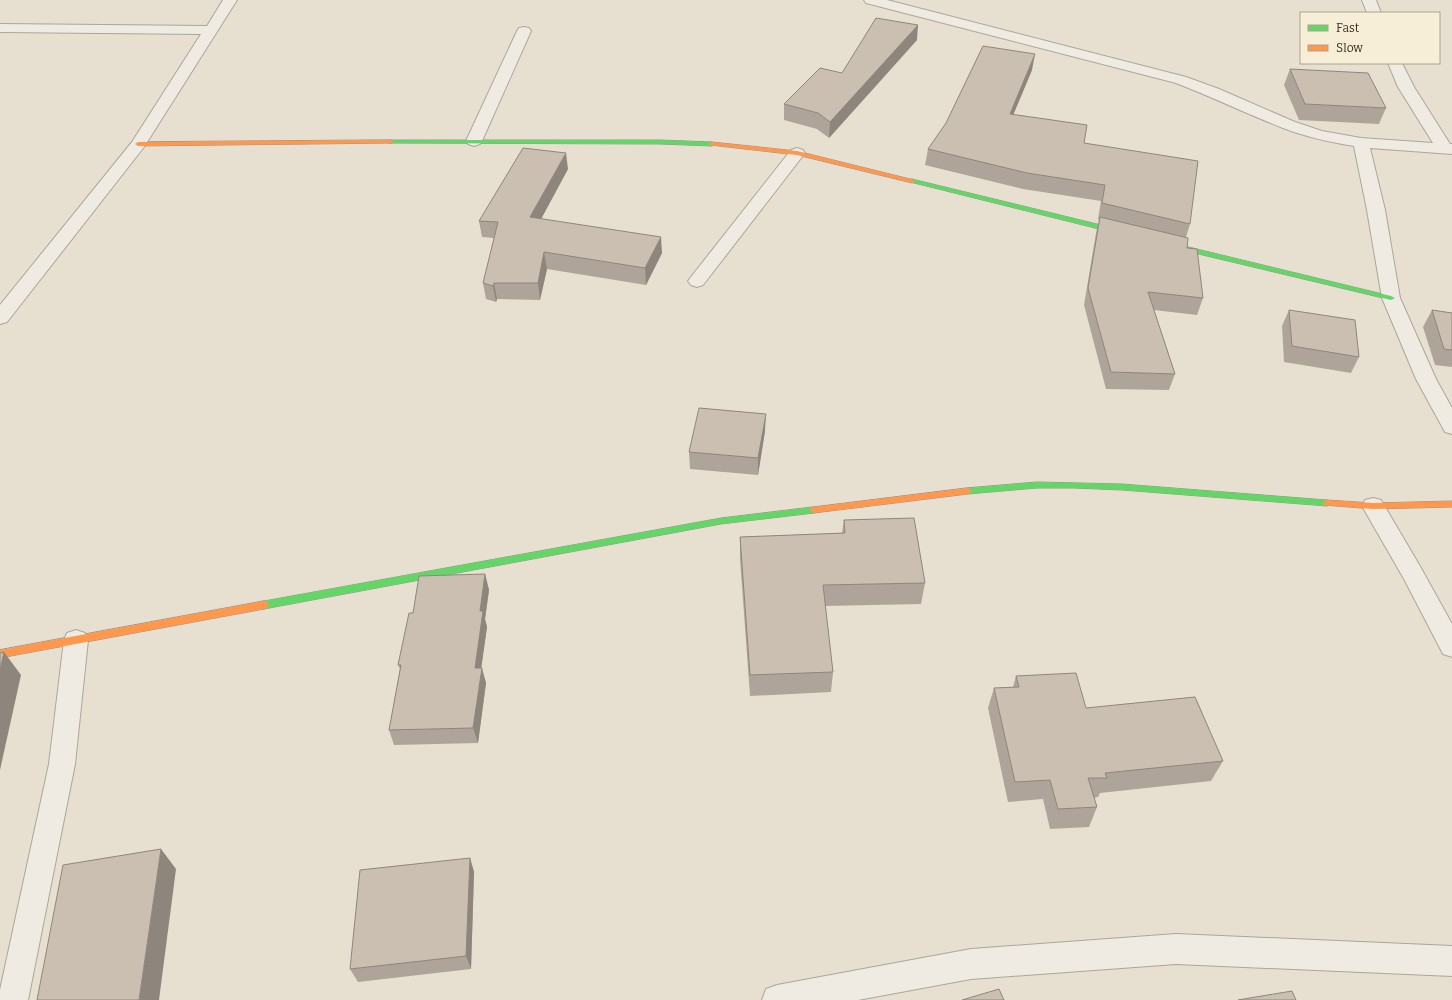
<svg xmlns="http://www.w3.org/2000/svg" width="1452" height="1000" font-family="Bitter,serif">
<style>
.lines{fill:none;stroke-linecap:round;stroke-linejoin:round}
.street-casing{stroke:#ada599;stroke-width:2}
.fast-casing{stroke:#9c958a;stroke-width:1}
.slow-casing{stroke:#9c958a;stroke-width:1}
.street{fill:#efebe3;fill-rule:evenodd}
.fast{fill:#63d668;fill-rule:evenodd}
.slow{fill:#ff974d;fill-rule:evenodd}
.wall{fill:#afa499}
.shaded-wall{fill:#8e867d}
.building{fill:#cbbfb2;stroke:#8e867d}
</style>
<rect width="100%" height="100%" fill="#e7e0d1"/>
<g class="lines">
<g class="street-casing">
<path id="street" d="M223,0H237L144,147L7,322L0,324V305L132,142L201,34L0,32V24L207,26Z
M864,0H887L1186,77L1219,89L1295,122L1322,131L1361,138L1433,143L1398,87L1388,63H1402L1414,87L1450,144H1452V154L1370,148L1385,210L1400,298L1436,379L1452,408V434L1445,432L1416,379L1382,298L1367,210L1354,146C1330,142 1306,137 1283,128C1247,114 1212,97 1176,83L866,3Z
M1362,0H1376L1381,13H1367Z
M524,27L529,28L531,31L482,141L480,144L474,146L468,144L466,141L517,31L519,28Z
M797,148L803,150L805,153L703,285L697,287L691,285L688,281L691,277L791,150Z
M1373,498L1381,500L1421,568L1452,624V657L1443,654L1404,579L1362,506L1365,500Z
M76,630L85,633L88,640L75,764L28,1000H0V990L49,764L64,640L67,633Z
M1176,934L1452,946V976L1176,964L971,979L858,1000H762L766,989L777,985L971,949Z"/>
</g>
<g class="fast-casing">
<path id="fast" d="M391,140H660L712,142L715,144L712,146L660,144L389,143V141Z
M912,179L1130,232L1131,234L1127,236L910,182V180Z
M1165,242H1168L1391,296L1395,298L1391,300L1165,246Z
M1037,482L1122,484L1327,500L1332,503L1327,506L1122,490L1074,488H1037L968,494L964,491L968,488Z
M814,507L819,510L814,513L721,524L264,609L261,608L259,605L261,602L264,601L721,518Z"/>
</g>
<g class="slow-casing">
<path id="slow" d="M391,140L393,141V143L138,146L135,144L138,142Z
M712,142L797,151L914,180L915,181L912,183L797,155L710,145L709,144Z
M968,488L972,491L968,494L814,513L809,510L814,507Z
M1327,500L1373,503L1452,501V507L1373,509L1324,505L1322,503Z
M264,601L267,602L269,605L267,608L264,609L0,658V650Z"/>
</g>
<use href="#street" class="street"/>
<use href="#fast" class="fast"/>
<use href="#slow" class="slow"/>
</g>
<path class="wall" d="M917,40L829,138L817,129L784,120V104L842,73Z
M1290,69L1386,108L1379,124L1299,120L1284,85Z
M1032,70L1013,114L1084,143L1190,224L1186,237L1187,248L1203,298L1197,315L1154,310L1175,374L1169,390L1106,389L1084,305L1096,233L1099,220L1098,219L1101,201L1023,189L925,165L928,149Z
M568,169L541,219L662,253L646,285L547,269L540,300L497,299L496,302L486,299L483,283L494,238L482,237L479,221Z
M1289,310L1359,357L1351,373L1284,362L1282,326Z
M1432,310L1452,313V367L1435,365L1423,327Z
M765,431L758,475L690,469L689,452Z
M844,520L925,583L921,604L825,606L833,672L831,692L750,696L740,559V537L842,533Z
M485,574L489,590L485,619L487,627L481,668L486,683L478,743L394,745L389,730L400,669L398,665L413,613Z
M1016,676L1086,708L1223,761L1211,781L1100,793L1098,797L1094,798L1097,807L1089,827L1050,829L1043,799L1008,802L988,708L994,688L1013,687Z
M470,858L474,872L471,969L358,982L350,969Z"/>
<path class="shaded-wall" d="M918,25L917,40L829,138L830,122Z
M1035,54L1032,70L1007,130L1010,114Z
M566,153L568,169L533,234L530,217Z
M661,237L662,253L646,285L645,268Z
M544,252L547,269L540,300L538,283Z
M494,283L497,299L496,302L493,286Z
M766,414L765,431L758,475V458Z
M485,574L489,590L485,619L487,627L479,684L475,668L480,611Z
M4,652L21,675L0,770V670Z
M482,668L486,683L478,743L473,728Z
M161,849L176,869L159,1000H139Z
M470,858L474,872L471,969L466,956Z"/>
<path class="building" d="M876,18L918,25L830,122L818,113L784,104L820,68L842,73Z
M983,46L1035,54L1010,114L1087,125L1084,143L1198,161L1190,224L1102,203L1105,185L1027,173L928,149L946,123Z
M1290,69L1368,73L1386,108L1305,104Z
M523,148L566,153L530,217L661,237L645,268L544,252L538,283H494L493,286L483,283L498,222L479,221Z
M1100,217L1188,238L1187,248L1197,249L1203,298L1148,292L1175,374L1111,372L1088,288Z
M1289,310L1355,320L1359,357L1292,346Z
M1432,310L1452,313V350L1444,349Z
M699,408L766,414L758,458L689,452Z
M914,518L925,583L823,585L833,672L750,675L740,537L845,533L844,520Z
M485,574L480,611H483L475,668H482L473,728L389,730L401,665H398L409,613H413L419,576Z
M4,652L0,670V653Z
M1076,673L1086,708L1195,697L1223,761L1105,773L1107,778H1088L1097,807L1058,809L1050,780L1015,782L994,688L1019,687L1016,676Z
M161,849L139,1000H37L63,865Z
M470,858L466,956L350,969L360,870Z
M999,989L1004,1000H962Z
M1292,991L1296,1000H1238Z"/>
<rect x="1300" y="12" width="140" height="52" fill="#f7eed8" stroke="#ada18e"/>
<rect x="1308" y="25" width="20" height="6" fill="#63d668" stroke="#ada18e"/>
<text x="1336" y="32" font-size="12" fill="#3d2e20">Fast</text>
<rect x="1308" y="45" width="20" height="6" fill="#ff974d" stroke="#ada18e"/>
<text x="1336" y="52" font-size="12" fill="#3d2e20">Slow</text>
</svg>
